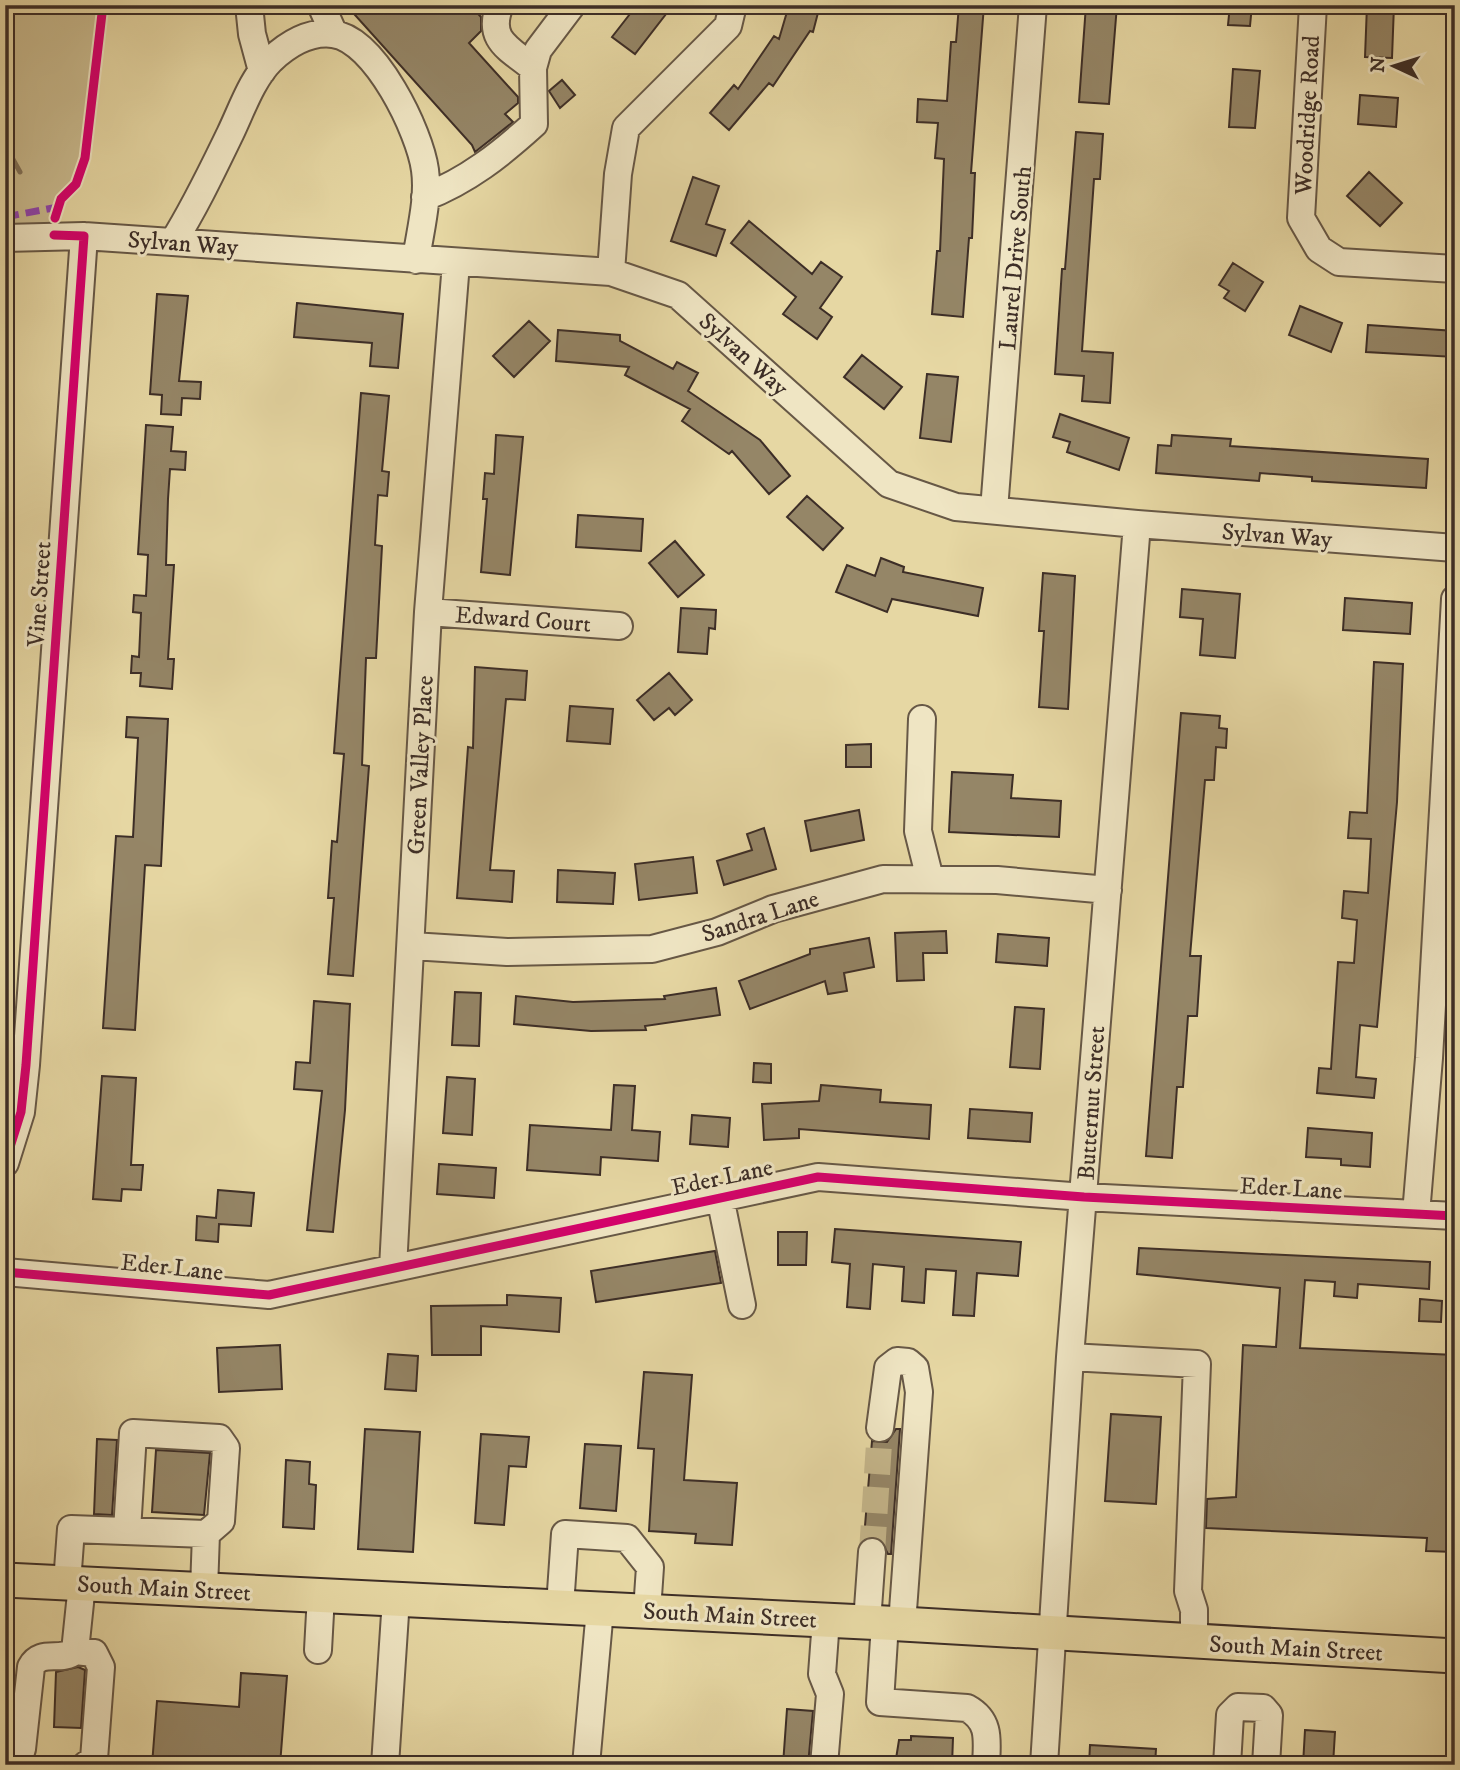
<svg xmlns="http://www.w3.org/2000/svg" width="1460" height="1770" font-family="'IM FELL DW Pica',serif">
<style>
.green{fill:#c9ba8e;stroke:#83745a;stroke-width:2}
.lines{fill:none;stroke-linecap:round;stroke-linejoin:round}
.stream{stroke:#807158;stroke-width:5}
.building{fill:#958667;stroke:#3d2e27;stroke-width:2}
.minor-tunnel{stroke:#c4b58a;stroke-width:26;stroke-dasharray:26 13;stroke-linecap:butt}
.minor-casing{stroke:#675846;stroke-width:30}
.major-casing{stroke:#3d2e27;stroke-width:37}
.minor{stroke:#efe5c3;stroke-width:26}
.major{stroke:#e6d7a3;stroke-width:33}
.quiet{stroke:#8e44ad;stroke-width:7;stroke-dasharray:14 7;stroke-linecap:butt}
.cycleway-casing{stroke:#efe5c3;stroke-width:13}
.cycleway{stroke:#d6006c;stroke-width:9}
.labels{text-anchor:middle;stroke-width:6;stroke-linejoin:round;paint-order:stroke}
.street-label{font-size:24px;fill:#3d2e27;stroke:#efe5c3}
</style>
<rect width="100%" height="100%" fill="#e6d7a3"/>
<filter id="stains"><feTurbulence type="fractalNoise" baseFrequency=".00286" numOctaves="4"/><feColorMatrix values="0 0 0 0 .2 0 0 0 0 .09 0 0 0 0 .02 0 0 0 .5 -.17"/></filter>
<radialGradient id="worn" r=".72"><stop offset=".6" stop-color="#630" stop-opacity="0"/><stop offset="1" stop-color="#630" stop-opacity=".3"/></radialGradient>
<path class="green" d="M5,5H103L85,158L76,184L61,199L54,235L5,238Z"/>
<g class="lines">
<path class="stream" d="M5,145L20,172"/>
</g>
<path class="building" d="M346,5H470L481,17V31L469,43L518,97V103L505,114L513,122L475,152L472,145Z
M637,5H673L635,54L612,37Z
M789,5H820L813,32L810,31L773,86L769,83L729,130L710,113L734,85L738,89L774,36L779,39Z
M959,5H984L971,173H975L972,238H969L963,317L932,314L937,251H940L944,159L935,158L938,123L917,122L918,99L947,101L951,42H956Z
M1086,5H1117L1109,104L1079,102Z
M1230,5H1252L1250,26L1228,25Z
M1367,5H1394L1392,58L1365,57Z
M1233,69L1260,71L1255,128L1229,127Z
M562,80L575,95L560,108L549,91Z
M1360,95L1398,98L1396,127L1358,124Z
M1076,132L1103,134L1100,179H1094L1082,351L1113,353L1110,403L1082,401L1084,376L1055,374L1062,269H1065Z
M1369,172L1402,203L1380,226L1347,196Z
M693,177L719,186L706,224L725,230L716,256L671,241Z
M749,221L812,274L821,262L842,277L820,308L832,317L817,339L783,314L796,297L731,243Z
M1233,263L1263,282L1245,311L1224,298L1229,291L1219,285Z
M157,294L188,296L179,381L201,382L200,399L182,398L181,415L161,414L162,395L150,394Z
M297,303L403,314L398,368L370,366L372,343L294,337Z
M1300,306L1342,323L1331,352L1289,335Z
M529,321L550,341L514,377L493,356Z
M1368,325L1455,331V357L1366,352Z
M558,330L620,335V341L673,369L677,362L698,373L688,391L760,440L790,476L769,494L732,451L729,454L682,421L690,409L625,375L629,367L556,361Z
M862,355L902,387L884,409L844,377Z
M927,374L958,377L951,442L920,438Z
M361,393L389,396L382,471L389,472L387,496L378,495L375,545L382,546L376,658H366L362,765L369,766L353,976L328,974L334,898H328L332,841L337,842L344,754L334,753Z
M1060,414L1129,438L1119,470L1067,452L1070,442L1053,437Z
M146,425L173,427L171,451L186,452L185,470L170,469L168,499L166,565H174L168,659H174L172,689L140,686L141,673H131L132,656L139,657L141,613L133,612L134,595L146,596L148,555L138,554Z
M496,435L523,437L510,575L481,572L487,499H483L485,473L494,474Z
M1172,435L1231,439L1230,446L1428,459L1426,488L1312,481V477L1260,473L1259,481L1156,473L1158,445L1171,446Z
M807,496L843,528L823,550L787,517Z
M578,515L643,519L641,551L576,547Z
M675,541L704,575L678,597L649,563Z
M881,558L904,567L903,572L983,588L978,616L892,599L887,612L836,592L847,565L875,576Z
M1043,573L1075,576L1068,709L1039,707L1044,631H1039Z
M1182,589L1240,594L1235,658L1200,655L1203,619L1180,617Z
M1345,598L1412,603L1410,634L1343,630Z
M681,608L716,610L715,629L709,628L707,654L678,652Z
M1374,662L1403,664L1397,802L1377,1027L1360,1025L1356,1077L1376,1079L1374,1098L1317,1093L1319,1068L1331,1069L1338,962L1354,963L1357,920L1342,918L1344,891L1368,893L1371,839L1348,838L1350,812L1367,813Z
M475,667L527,671L525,700L506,699L490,870L514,871L512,902L457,898L468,747L473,748Z
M669,673L692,700L675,715L669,708L654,720L637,700Z
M570,706L613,709L610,744L567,741Z
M1181,713L1220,716L1219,728L1227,729L1226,748L1216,747L1214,780H1205L1190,956H1201L1197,1016H1188L1183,1087H1177L1172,1158L1146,1156Z
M127,717L168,719L161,866L145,865L135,1030L103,1028L116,836L133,837L138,738L126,737Z
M871,744V767H846V745Z
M952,772L1013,775L1011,798L1061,801L1059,837L949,832Z
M859,810L864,840L811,851L805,821Z
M764,828L776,869L724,885L717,861L752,850L747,834Z
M693,857L697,893L639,900L635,864Z
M558,870L615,873L613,904L557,902Z
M946,931L947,953H923L924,980L897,981L895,933Z
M998,934L1049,938L1047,966L996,962Z
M869,938L874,967L844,973L847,991L828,994L825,981L750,1009L739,981L810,954V949Z
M716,988L720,1015L645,1026L646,1030L591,1031L514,1024L516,996L573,1002L665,999L664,996Z
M455,992L481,993L479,1046L452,1045Z
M314,1001L350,1004L345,1110L333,1232L307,1230L322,1091L294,1089L296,1062L310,1063Z
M1015,1007L1044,1009L1040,1069L1010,1067Z
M754,1063L771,1064V1083L753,1082Z
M102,1076L136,1078L131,1165H143L141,1190L122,1189L121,1201L93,1199Z
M447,1077L475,1079L472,1135L443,1133Z
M614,1085L635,1086L632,1130L660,1132L658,1161L601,1157L600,1175L527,1170L530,1125L611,1130Z
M821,1085L881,1090L880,1102L931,1105L929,1139L799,1129V1138L764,1140L762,1104L819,1101Z
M970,1109L1032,1113L1030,1142L968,1138Z
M692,1115L730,1118L728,1147L690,1144Z
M1308,1128L1372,1133L1370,1167L1341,1165V1159L1306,1157Z
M439,1164L496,1168L494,1198L437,1194Z
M218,1190L254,1193L251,1226L219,1224L218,1242L196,1240L197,1216L216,1218Z
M835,1229L1021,1242L1018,1276L977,1273L974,1316L953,1315L956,1271L926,1269L924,1303L902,1301L904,1267L873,1264L870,1309L847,1307L850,1264L832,1262Z
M778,1232H807L806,1265H778Z
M1139,1248L1430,1262L1429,1289L1358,1284L1357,1298L1334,1296L1335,1282L1305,1280L1300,1348L1455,1355V1552L1426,1551L1427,1538L1206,1528L1207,1499L1236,1497L1243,1345L1276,1347L1280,1288L1137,1274Z
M715,1251L721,1283L596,1302L591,1271Z
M507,1295L561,1298L559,1332L481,1326V1355H432L431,1306L507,1305Z
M1420,1299L1442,1301L1441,1322L1419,1321Z
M280,1345L282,1389L219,1392L217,1348Z
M388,1354L418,1356L416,1391L385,1389Z
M644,1372L692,1375L684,1480L737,1483L732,1545L695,1543L696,1534L649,1531L654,1449L638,1448Z
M1111,1414L1161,1417L1156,1504L1105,1501Z
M365,1429L420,1432L413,1552L358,1549Z
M896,1429H900L891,1554H888L880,1539L864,1538L872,1441L887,1442Z
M481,1434L529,1437L526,1467L509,1466L504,1525L475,1523Z
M97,1439L117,1440L112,1515L94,1514Z
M585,1444L621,1446L616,1511L580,1508Z
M156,1450L210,1453L204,1515L152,1512Z
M286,1460L310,1462L309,1484L316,1485L314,1529L283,1527Z
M78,1667L85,1670L81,1728L54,1727L56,1672Z
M241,1673L287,1676L280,1765H152L157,1701L239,1707Z
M787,1709L813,1711L808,1765H783Z
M1305,1730L1335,1732L1333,1765H1303Z
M911,1736L953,1738L952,1765H895L899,1740H911Z
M1090,1745L1156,1749L1155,1765H1089Z"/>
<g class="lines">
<path class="minor-tunnel" d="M872,1552L880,1428"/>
<g class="minor-casing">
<path id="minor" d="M249,5L252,34L262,71
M321,5L334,34
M500,5C486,40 509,48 533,68
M1313,5L1301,218L1319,249L1339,262L1455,269
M425,197C467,181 501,154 534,124L533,68L538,50L572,5
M5,238L84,236L611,272L678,295L889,484L956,507L1137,524L1455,548
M173,242C195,207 212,171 230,134C242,109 252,79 271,60C288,44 309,31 333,34C375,39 420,132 425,170C429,199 420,231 416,260
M611,272L618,174L626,128L728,26L733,5
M994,510L1033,5
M428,612L619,626
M922,719L918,831L930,879
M412,946L507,952L652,949L717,932L773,909L883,879L997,880L1108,890
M5,1163L21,1112L26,1065L84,236
M720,1197L742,1305
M1416,1214L1429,1058L1455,599
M393,1268L428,612L456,263
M5,1272L269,1295L818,1177L1084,1197L1455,1216
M1070,1357L1197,1364L1188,1591L1194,1610V1643
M880,1428L888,1368L897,1361L908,1362L915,1368L919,1392L902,1624
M127,1531L133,1433L219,1438L226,1448L221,1521L206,1534
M67,1583L71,1529L206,1534L204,1589
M560,1606L565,1534L627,1538L650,1567L647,1611
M867,1622L872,1552
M885,1623L880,1702L967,1708C991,1721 987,1741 986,1765
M318,1650L321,1595
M75,1651L94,1653L101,1667L94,1759L86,1765
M5,1751L22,1749L31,1667C41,1648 60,1663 75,1651L82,1584
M385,1765L396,1599
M586,1765L600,1609
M824,1765L830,1694L822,1674L826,1620
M1044,1765L1070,1357L1137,524
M1227,1765L1230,1715L1238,1707L1263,1708L1269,1715L1266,1765"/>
</g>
<g class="major-casing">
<path id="major" d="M5,1580L885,1623L1455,1656"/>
</g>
<use href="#minor" class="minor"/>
<use href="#major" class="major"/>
<path class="quiet" d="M5,217L58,207"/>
<g class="cycleway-casing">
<path id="cycleway" d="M55,218L61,199L76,184L85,158L103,5
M5,1163L21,1112L26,1065L84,236L54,235
M5,1272L269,1295L818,1177L1084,1197L1455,1216"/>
</g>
<use href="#cycleway" class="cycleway"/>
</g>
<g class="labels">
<g class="street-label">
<text transform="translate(1307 115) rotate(-87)" y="8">Woodridge Road</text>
<text transform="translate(183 243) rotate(4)" y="8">Sylvan Way</text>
<text transform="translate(1015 258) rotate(-85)" y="8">Laurel Drive South</text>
<text transform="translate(744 354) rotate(42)" y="8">Sylvan Way</text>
<text transform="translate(1277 535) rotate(4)" y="8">Sylvan Way</text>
<text transform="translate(39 594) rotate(-86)" y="8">Vine Street</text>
<text transform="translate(523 619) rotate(4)" y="8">Edward Court</text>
<text transform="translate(420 765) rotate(-87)" y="8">Green Valley Place</text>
<text transform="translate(760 916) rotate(-18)" y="8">Sandra Lane</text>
<text transform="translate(1091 1103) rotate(-86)" y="8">Butternut Street</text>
<text transform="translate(722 1177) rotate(-12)" y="8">Eder Lane</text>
<text transform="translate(1291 1188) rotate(3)" y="8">Eder Lane</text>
<text transform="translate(172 1267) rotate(6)" y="8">Eder Lane</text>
<text transform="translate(164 1588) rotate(3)" y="8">South Main Street</text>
<text transform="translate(730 1615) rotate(3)" y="8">South Main Street</text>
<text transform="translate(1296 1648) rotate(3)" y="8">South Main Street</text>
</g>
</g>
<rect width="1460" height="1770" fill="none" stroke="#e6d7a3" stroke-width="28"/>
<rect x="7" y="7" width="1446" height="1756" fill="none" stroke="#3d2e27" stroke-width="3.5"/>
<rect x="14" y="14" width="1432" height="1742" fill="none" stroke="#3d2e27" stroke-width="2"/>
<g transform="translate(1394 66) rotate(274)" stroke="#efe5c3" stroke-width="5" paint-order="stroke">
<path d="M0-5L12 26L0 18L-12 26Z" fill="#3d2e27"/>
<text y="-10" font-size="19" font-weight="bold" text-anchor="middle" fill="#3d2e27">N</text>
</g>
<rect width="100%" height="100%" filter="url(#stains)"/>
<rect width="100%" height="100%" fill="url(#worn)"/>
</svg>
